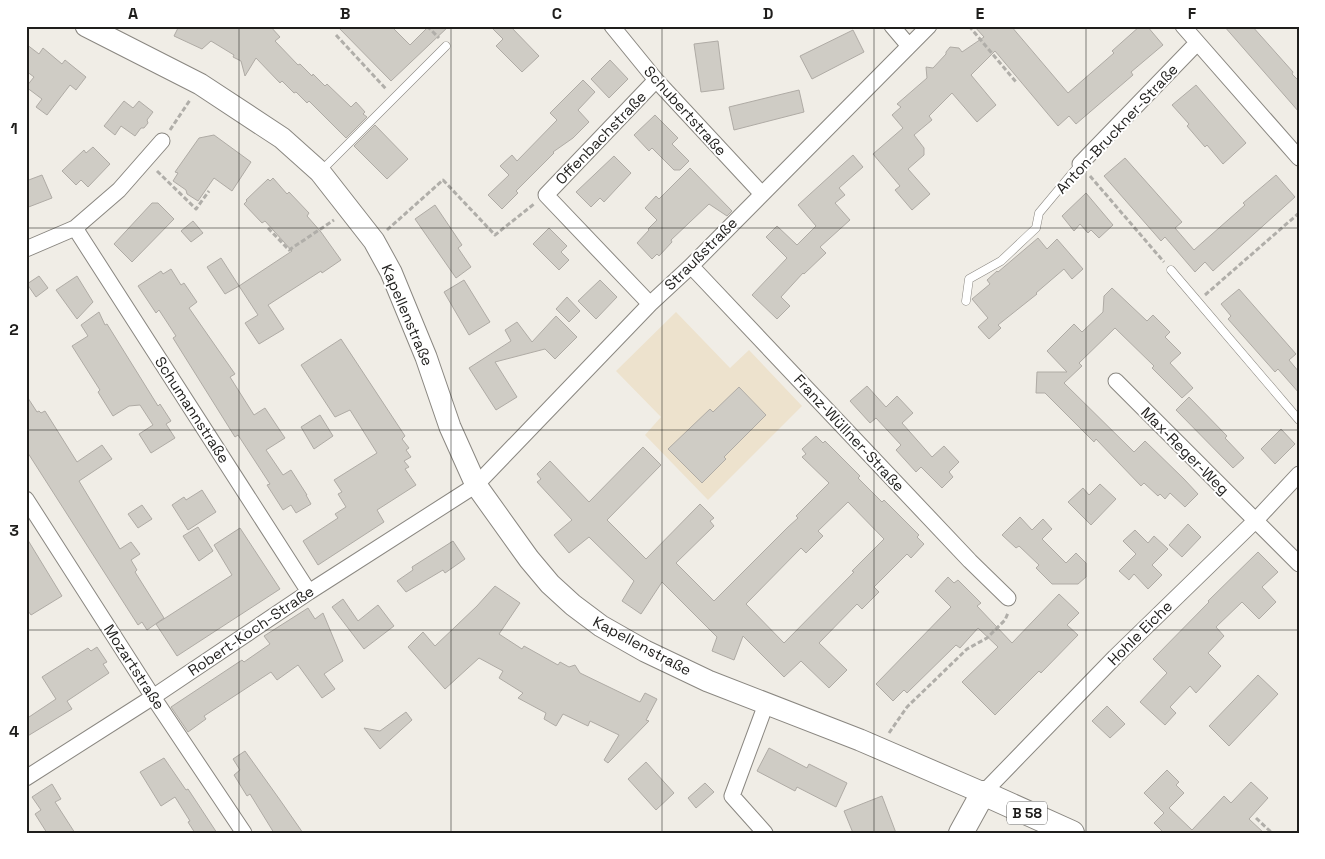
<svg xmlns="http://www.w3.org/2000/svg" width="1325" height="859" font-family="'Space Grotesk',sans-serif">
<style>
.education{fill:#ede2cd}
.building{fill:#cfccc5;stroke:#afaba5;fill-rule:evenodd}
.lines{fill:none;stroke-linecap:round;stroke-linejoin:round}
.lane-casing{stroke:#8a8781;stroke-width:9}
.street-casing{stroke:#8a8781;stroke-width:17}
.secondary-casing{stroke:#8a8781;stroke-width:23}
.primary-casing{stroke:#8a8781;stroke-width:26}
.path{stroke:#b0aea9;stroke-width:3;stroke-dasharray:5 2.5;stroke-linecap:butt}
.lane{stroke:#fff;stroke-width:8}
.street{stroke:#fff;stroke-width:15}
.secondary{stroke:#fff;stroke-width:21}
.primary{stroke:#fff;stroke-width:24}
.grid{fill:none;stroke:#1f1e1c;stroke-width:1;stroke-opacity:0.55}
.labels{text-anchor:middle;stroke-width:4;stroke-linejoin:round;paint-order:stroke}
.shield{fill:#fff;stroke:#626260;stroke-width:1}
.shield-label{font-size:14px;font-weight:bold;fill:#1f1e1c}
.street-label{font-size:15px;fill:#1f1e1c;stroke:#fff}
.neatline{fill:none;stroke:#1f1e1c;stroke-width:2}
.grid-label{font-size:16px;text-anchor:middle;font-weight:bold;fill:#1f1e1c}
</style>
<rect width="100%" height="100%" fill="#f0ede6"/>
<path class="education" d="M676,312L730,368L749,350L802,406L708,500L645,435L661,417L616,371Z"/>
<path class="building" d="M179,26H270L280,37L275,41L298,65L300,64L312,76L313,74L325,86L327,84L351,107L356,102L365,112L363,114L367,117L346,138L309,101L307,103L296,92L294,93L282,81L280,83L256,58L245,76L241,61L233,57L234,55L211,41L202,49L174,36Z
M337,26H391L410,45L429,26H449L391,81Z
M490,26H510L539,56L522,72L496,46L503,39Z
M974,26H1011L1068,93L1114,53L1112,51L1140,26H1147L1163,45L1131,72L1133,75L1076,124L1069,116L1058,126L995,51L971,75L996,105L977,122L952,93L929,116L932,120L914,135L924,148V155L908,169L930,194L912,210L895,190L900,186L873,154L903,128L892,115L901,107L897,104L927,78L926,67L933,68L946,54V52L950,47L959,48L962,52L984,37Z
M1224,26H1252L1293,72L1292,74L1299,81V112Z
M853,30L864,52L812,79L800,56Z
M718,41L724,89L701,92L694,44Z
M26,44L39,54L43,48L62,64L65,60L86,77L76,90L70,85L47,115L36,107L42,99L26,87L34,77L26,71Z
M610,60L628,79L609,98L591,79Z
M583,80L595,92L578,110L589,122L573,138L553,152L554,153L516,191L518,193L502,209L488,195L509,175L500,166L512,155L517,161L557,120L550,113Z
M1196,85L1246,143L1223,164L1207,145L1205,147L1187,126L1189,124L1172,105Z
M799,90L804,112L734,130L729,107Z
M124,101L133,108L139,101L153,112L147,120L148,123L144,128H141L135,136L121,126L115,135L104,126Z
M655,115L678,138L672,144L689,161L680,170H674L652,148L649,151L634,135Z
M375,125L408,159L387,179L354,146Z
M214,135L251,162L232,191L214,178L198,201L187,194L186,190L173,181L178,173L175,172L199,138Z
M93,147L110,164L88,187L81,180L76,185L62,171L84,150L86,153Z
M853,155L863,167L839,188L845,195L835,203L850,220L820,247L826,253L804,274L803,273L781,297L790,306L777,319L752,295L787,258L766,237L777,226L797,245L816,226L798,205Z
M614,156L631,173L604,202L600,198L591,207L576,192Z
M1125,158L1182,222L1175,228L1194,250L1245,205L1243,203L1276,175L1295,197L1213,271L1205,262L1195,272L1165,237L1161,241L1104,176Z
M690,168L732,211L727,216L709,204L671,240L672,242L659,256L657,254L652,259L637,243L649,230L648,229L657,220L645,208L656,196L659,199Z
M42,175L52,198L26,208V181Z
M273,178L287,194L289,192L309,213L307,216L321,232L341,260L322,273L321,271L268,305L284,329L259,344L245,323L258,315L239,286L292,251L265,221L262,223L244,204L247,201L246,200L268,179L270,181Z
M1086,193L1113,225L1099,238L1091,230L1088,233L1080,224L1074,231L1062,216Z
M152,203H158L174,219L132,262L114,244Z
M435,205L462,245L458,248L471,267L456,278L415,219Z
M193,221L203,233L191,242L181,231Z
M549,228L567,246L561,252L569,260L559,270L533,244Z
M1038,238L1047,249L1057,239L1083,269L1072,279L1064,269L1036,293L1037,294L998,325L1001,328L989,339L978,327L988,318L972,299L990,284L987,280L997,271L998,272Z
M221,258L239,286L225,294L207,267Z
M171,269L181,285L184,283L197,302L189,308L235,374L230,377L254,415L265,408L285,438L266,450L283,475L291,470L307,495H306L311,504L296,513L291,505L283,510L267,485L270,484L238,435L235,437L173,338L176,336L159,310L156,313L138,286L161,271L163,274Z
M39,276L48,288L36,297L27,284Z
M77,276L93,302L77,319L56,290Z
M464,280L490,322L469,335L444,292Z
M600,280L617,297L596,319L578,301Z
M1112,288L1147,321L1153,315L1170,332L1165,337L1181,353L1170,363L1193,388L1182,398L1152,368L1154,366L1115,328L1079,363L1082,366L1064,383L1134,452L1145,441L1184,479L1198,494L1185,507L1170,493L1165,499L1160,494L1158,496L1144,483L1141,486L1096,439L1094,442L1045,393H1036L1037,372H1067L1047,351L1074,324L1082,332L1103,312L1104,296Z
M1239,289L1296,354L1289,360L1299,372V393L1278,369L1275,372L1228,319L1231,316L1221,304Z
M567,297L580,311L569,322L556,309Z
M99,312L105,325L107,324L158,406L160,404L171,421L166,424L175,438L151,453L139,434L153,425L140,405L129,406L113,416L98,392L100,390L72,346L88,336L81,325Z
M556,316L577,337L555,359L545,349L495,362L517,397L496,410L469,368L511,341L505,330L517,322L532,342Z
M341,339L405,436L402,439L409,448L406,450L411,457L404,461L409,467L405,469L416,485L377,510L384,522L318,565L303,541L338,518L335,514L346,507L338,494L342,492L334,480L377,453L350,410L335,417L301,365Z
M867,386L886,407L897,396L913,413L902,423L932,457L944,446L959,462L949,472L953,477L942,488L921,467L916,472L896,450L901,445L876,418L870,423L850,401Z
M739,387L766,415L724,457L726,459L702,483L668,449L710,409L713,412Z
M26,395L37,412L39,411L41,413L45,411L77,462L102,445L112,459L79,481L120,549L131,542L140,554L131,560L137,570L135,572L164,618L147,630L142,622L138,625L26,450Z
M1189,397L1227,436L1225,438L1244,458L1233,468L1176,410Z
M320,415L333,436L314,449L301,427Z
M1281,429L1295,444L1275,464L1261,449Z
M816,436L823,443L825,441L860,476L858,478L882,502L884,500L919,535L917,537L924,544L911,558L907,554L874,587L879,592L862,609L857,604L819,643L847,670L829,688L801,661L784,677L743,636L734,660L712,651L717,637L662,582L641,614L622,601L634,581L589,537L569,553L554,535L572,520L537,482L541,479L537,474L550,461L589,502L643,447L661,465L607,520L646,559L700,504L714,518L710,521L714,526L676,563L714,601L788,527L798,518L796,516L829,483L802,457L806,454L802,449ZM848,502L884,539L852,571L854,572L784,643L746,604L801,548L806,553L823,536L818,531Z
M1100,484L1116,499L1091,525L1068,502L1083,488L1089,495Z
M202,490L216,512L188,530L172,505L184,497L186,500Z
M142,505L152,519L138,528L128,514Z
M1020,517L1032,530L1043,519L1052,529L1042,539L1066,563L1076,553L1086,563V577L1078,584H1052L1036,568L1039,565L1019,546L1016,548L1002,535Z
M1188,524L1201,537L1182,557L1169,545Z
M198,527L213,551L199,561L183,536Z
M240,528L280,589L177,656L156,624L232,575L214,545Z
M1135,530L1148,543L1154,536L1168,549L1152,565L1162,575L1148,589L1134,574L1129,580L1119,571L1136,554L1123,541Z
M26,537L62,596L31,615L26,608Z
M453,541L465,559L445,573L443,570L406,592L397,581L413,570L412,567Z
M1258,552L1278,572L1262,587L1276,602L1259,619L1242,602L1216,627L1224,636L1208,653L1221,666L1196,693L1190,686L1170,707L1176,713L1165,725L1140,702L1167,673L1153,659L1209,602L1208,601Z
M948,577L954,583L958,580L981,603L977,606L1012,643L1059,594L1079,613L1067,625L1078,635L1041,673L1039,671L995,715L962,682L998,647L978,628L960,648L956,645L907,693L904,690L893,701L876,684L951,607L935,591Z
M495,586L520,603L499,634L522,649L524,646L558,665L560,662L569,667L575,665L580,673L640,702L645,693L657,699L646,720L649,721L608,763L604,760L619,735L590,721L588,726L563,714L556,726L544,719L546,713L518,698L523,693L499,678L503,671L479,658L445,689L408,647L423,632L435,646L477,606Z
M343,599L358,621L378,605L394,626L364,649L332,607Z
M308,608L315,619L323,613L343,661L324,674L335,689L322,698L298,665L277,680L271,672L204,716L206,719L188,732L171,707L242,660L244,662L270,644L264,636Z
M97,647L107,662L103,664L109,673L67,701L72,709L26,737V719L56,699L42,677L88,648L91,651Z
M1258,675L1278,694L1229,746L1209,726Z
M1107,706L1125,724L1110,738L1092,721Z
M406,712L412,720L380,749L364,728L380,731Z
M769,748L807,768L809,764L847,783L836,807L797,787L795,791L757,771Z
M245,751L280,800L303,833H274L250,794L247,796L234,775L240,770L233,759Z
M164,758L186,790L188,789L217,833H195L188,822L190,821L175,797L161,806L140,772Z
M646,762L674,793L656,810L628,779Z
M1167,770L1179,782L1176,785L1184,793L1169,808L1192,830L1224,796L1231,803L1251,782L1268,798L1249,819L1264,833H1164L1154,823L1164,813L1144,793Z
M705,783L714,792L696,808L688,798Z
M52,784L61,799L55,802L75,833H47L35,814L41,810L32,797Z
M882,796L896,833H853L844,811Z"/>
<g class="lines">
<g class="lane-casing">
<path id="lane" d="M321,171L446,46
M1171,270L1299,420
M966,301L969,279L1001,261L1036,228L1039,213L1080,164"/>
</g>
<g class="street-casing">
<path id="street" d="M612,26L656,80L762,194
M892,26L909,46
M1183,26L1299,158
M1080,164L1197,43
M75,228L309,592
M26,249L75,228L119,190L162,141
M691,266L970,561L1008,598
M650,304L546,195L656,80
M1116,381L1299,564
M26,499L153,697L244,833
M26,778L153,697L309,592L476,485L650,304L691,266L929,26
M983,793L1115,657L1255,521L1299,474
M765,833L732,796L766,704"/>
</g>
<g class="secondary-casing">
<path id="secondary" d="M86,26L200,84L282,138L320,172L374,241L391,272L426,357L450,427L476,485L529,559L550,584L573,605L601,626L645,651L708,681L860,740L983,793"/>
</g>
<g class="primary-casing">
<path id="primary" d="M961,833L983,793L1072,833"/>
</g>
<path class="path" d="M427,26L439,38
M969,26L1016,82
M336,35L387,90
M170,130L190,100
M157,171L196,209L209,191
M1090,176L1164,262
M268,228L289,250L334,220
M387,230L443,180L495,235L534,204
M1205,295L1299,213
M889,733L907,707L967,649L987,638L1005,620L1008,613
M1256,818L1272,833"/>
<use href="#lane" class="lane"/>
<use href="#street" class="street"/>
<use href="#secondary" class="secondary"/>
<use href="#primary" class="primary"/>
</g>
<path class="grid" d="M239,26V833M451,26V833M662,26V833M874,26V833M1086,26V833M26,228H1299M26,430H1299M26,630H1299"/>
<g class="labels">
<rect class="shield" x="1007" y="801.5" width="40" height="23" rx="4"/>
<g class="shield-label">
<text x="1027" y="818">B 58</text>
</g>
<g class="street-label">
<text transform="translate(685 111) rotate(48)" y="5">Schubertstraße</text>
<text transform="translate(1117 129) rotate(-47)" y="5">Anton-Bruckner-Straße</text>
<text transform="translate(601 138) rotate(-46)" y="5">Offenbachstraße</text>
<text transform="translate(701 254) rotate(-45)" y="5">Straußstraße</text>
<text transform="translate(407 315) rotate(67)" y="5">Kapellenstraße</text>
<text transform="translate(192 410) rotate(57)" y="5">Schumannstraße</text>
<text transform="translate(849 433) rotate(47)" y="5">Franz-Wüllner-Straße</text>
<text transform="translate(1185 451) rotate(45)" y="5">Max-Reger-Weg</text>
<text transform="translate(251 631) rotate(-34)" y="5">Robert-Koch-Straße</text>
<text transform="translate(1140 633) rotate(-45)" y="5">Hohle Eiche</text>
<text transform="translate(642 646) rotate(28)" y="5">Kapellenstraße</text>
<text transform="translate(134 667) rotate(57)" y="5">Mozartstraße</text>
</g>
</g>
<rect width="1325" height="859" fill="none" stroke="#ffffff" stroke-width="55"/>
<rect x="28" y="28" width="1270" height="804" class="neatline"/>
<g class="grid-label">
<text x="133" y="19">A</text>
<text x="345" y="19">B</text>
<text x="557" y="19">C</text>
<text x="768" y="19">D</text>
<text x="980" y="19">E</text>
<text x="1192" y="19">F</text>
<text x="14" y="134">1</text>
<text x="14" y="335">2</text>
<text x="14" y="536">3</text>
<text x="14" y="737">4</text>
</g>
</svg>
